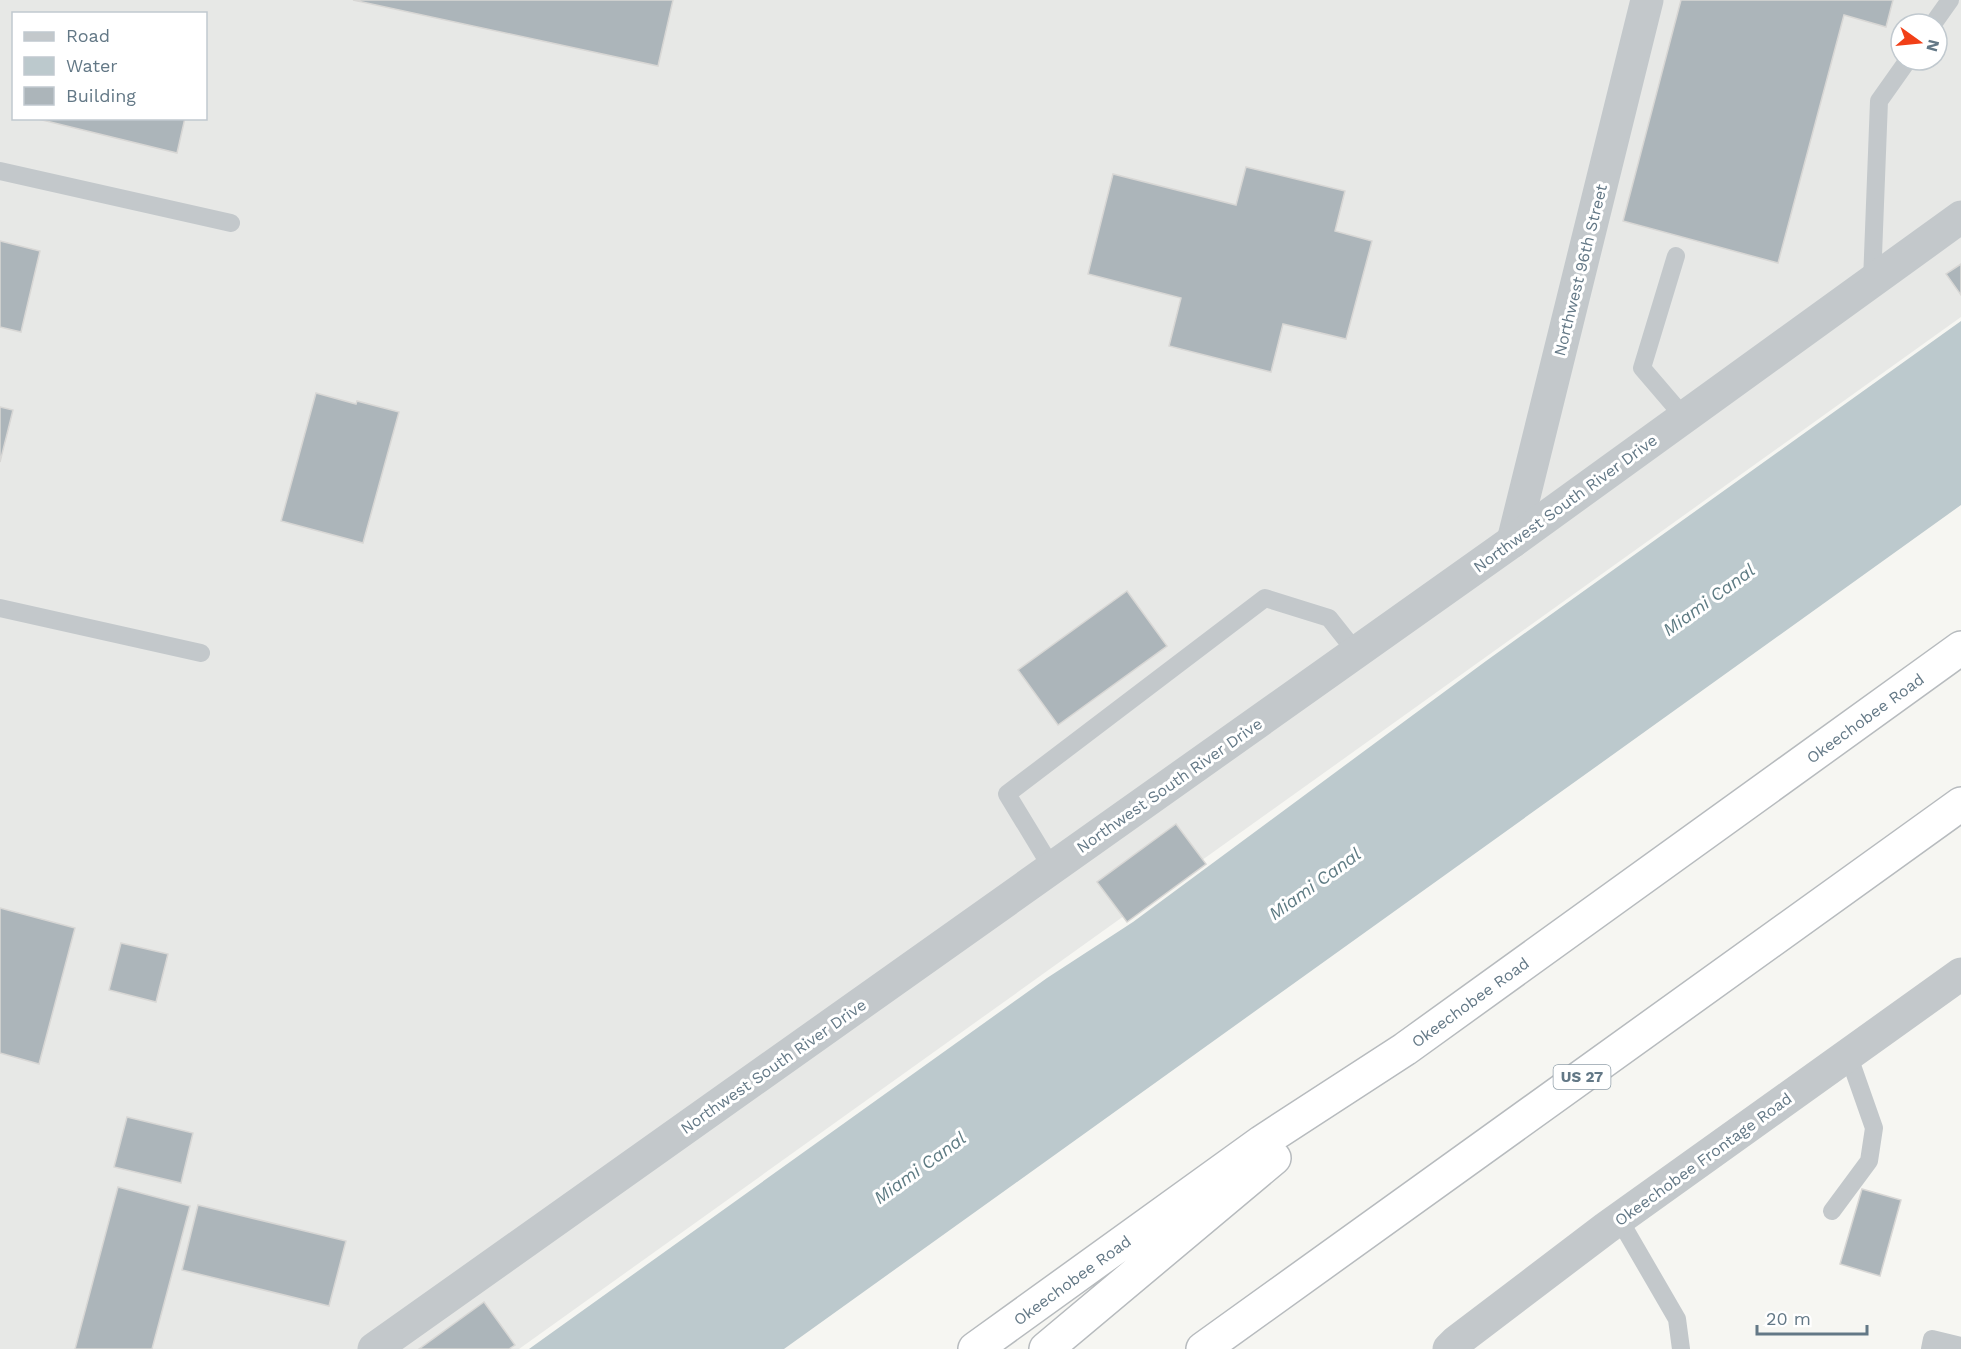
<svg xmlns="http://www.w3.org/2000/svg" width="1961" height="1349" font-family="'Work Sans',sans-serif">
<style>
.built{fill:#e7e8e6;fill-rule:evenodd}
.water{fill:#bcc9cd}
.building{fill:#acb5ba;stroke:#d8d7d5;stroke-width:1.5}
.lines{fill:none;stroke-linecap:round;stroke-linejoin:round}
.trunk-casing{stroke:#b7bbbe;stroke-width:36}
.service{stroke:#c3c8cb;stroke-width:18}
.minor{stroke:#c3c8cb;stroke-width:33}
.tertiary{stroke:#c3c8cb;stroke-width:33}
.trunk{stroke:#fff;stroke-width:33}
.labels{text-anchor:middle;stroke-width:6;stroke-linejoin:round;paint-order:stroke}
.shield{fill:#fff;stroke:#92a0aa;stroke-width:1.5}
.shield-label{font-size:15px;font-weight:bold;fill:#637886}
.street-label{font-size:16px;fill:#637886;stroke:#fff}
.water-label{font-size:18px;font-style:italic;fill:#5e7b83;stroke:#fff}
</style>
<rect width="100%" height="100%" fill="#f6f6f2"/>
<path class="built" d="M0,0H1961V317L519,1349H0ZM14,14H206V118H14ZM1901,24H1937V60H1901Z"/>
<path class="water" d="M1961,321V505L784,1349H529L1047,978L1133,922L1486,661Z"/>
<path class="building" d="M353,0H673L658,66Z
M1681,0H1893L1886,27L1844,15L1778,263L1623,221Z
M34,118H185L177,153Z
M1246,167L1345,191L1335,231L1372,241L1346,339L1283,324L1271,372L1169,346L1181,298L1088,274L1113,174L1236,205Z
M0,241L40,251L21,332L0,327Z
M1961,264V295L1946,274Z
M316,393L356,404L357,401L399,412L363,543L281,521Z
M0,407L13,410L0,462Z
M1127,591L1167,646L1058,725L1018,670Z
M1176,824L1206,864L1127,922L1097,882Z
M0,908L75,928L39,1064L0,1053Z
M121,943L168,954L156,1002L109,990Z
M127,1117L193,1133L181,1183L114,1167Z
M118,1187L190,1206L152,1349H75Z
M1862,1189L1901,1200L1880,1276L1840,1264Z
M198,1205L346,1241L329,1306L182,1270Z
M484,1302L515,1345L509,1349H419Z"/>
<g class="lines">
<g class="trunk-casing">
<path id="trunk" d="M975,1349L1262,1142L1405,1049L1961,648
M1046,1349L1274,1158
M1203,1349L1961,804"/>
</g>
<path class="service" d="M1933,24L1950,0
M0,171L231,223
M1676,256L1642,368L1684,417
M1872,281L1879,101L1908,60
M0,608L201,653
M1052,868L1007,794L1265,598L1329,618L1356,652
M1832,1211L1869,1161L1874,1128L1848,1054
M1619,1219L1677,1319L1681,1349
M1930,1349L1932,1339L1961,1346"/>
<path class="minor" d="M1513,541L1647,0"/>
<path class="tertiary" d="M374,1349L1513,541L1961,217
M1449,1349L1456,1342L1606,1228L1961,974"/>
<use href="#trunk" class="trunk"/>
</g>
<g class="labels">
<rect class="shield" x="1553.5" y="1065" width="57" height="24" rx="4.5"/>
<g class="shield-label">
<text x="1582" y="1082">US 27</text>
</g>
<g class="street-label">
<text transform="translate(1580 270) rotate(-76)" y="6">Northwest 96th Street</text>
<text transform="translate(1565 503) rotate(-36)" y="6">Northwest South River Drive</text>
<text transform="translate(1865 718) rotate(-36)" y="6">Okeechobee Road</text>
<text transform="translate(1169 785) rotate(-35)" y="6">Northwest South River Drive</text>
<text transform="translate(1470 1002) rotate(-36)" y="6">Okeechobee Road</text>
<text transform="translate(773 1066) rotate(-35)" y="6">Northwest South River Drive</text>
<text transform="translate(1703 1159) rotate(-36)" y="6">Okeechobee Frontage Road</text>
<text transform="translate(1072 1280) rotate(-36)" y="6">Okeechobee Road</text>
</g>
<g class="water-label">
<text transform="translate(1709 600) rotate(-36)" y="6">Miami Canal</text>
<text transform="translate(1315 884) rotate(-36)" y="6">Miami Canal</text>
<text transform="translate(920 1168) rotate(-36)" y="6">Miami Canal</text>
</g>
</g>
<rect x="12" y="12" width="195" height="108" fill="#ffffff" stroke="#c1c9cf" stroke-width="1.5"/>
<rect x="24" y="32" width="30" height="9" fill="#c3c8cb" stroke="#c1c9cf" stroke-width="1.5"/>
<text x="66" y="42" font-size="18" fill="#637886">Road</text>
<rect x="24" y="57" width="30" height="18" fill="#bcc9cd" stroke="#c1c9cf" stroke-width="1.5"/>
<text x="66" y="72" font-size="18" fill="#637886">Water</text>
<rect x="24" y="87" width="30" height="18" fill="#acb5ba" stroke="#c1c9cf" stroke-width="1.5"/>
<text x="66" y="102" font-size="18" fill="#637886">Building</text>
<g transform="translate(1919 42) rotate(105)"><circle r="28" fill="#ffffff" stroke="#c1c9cf" stroke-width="1.5"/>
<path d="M0-4.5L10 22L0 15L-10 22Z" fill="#f13f17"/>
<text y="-9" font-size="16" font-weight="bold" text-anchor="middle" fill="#637886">N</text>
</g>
<path d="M1757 1325v9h110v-9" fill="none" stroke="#637886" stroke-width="3"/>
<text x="1766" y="1325" font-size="18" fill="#637886" stroke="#ffffff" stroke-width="4.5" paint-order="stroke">20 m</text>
</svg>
